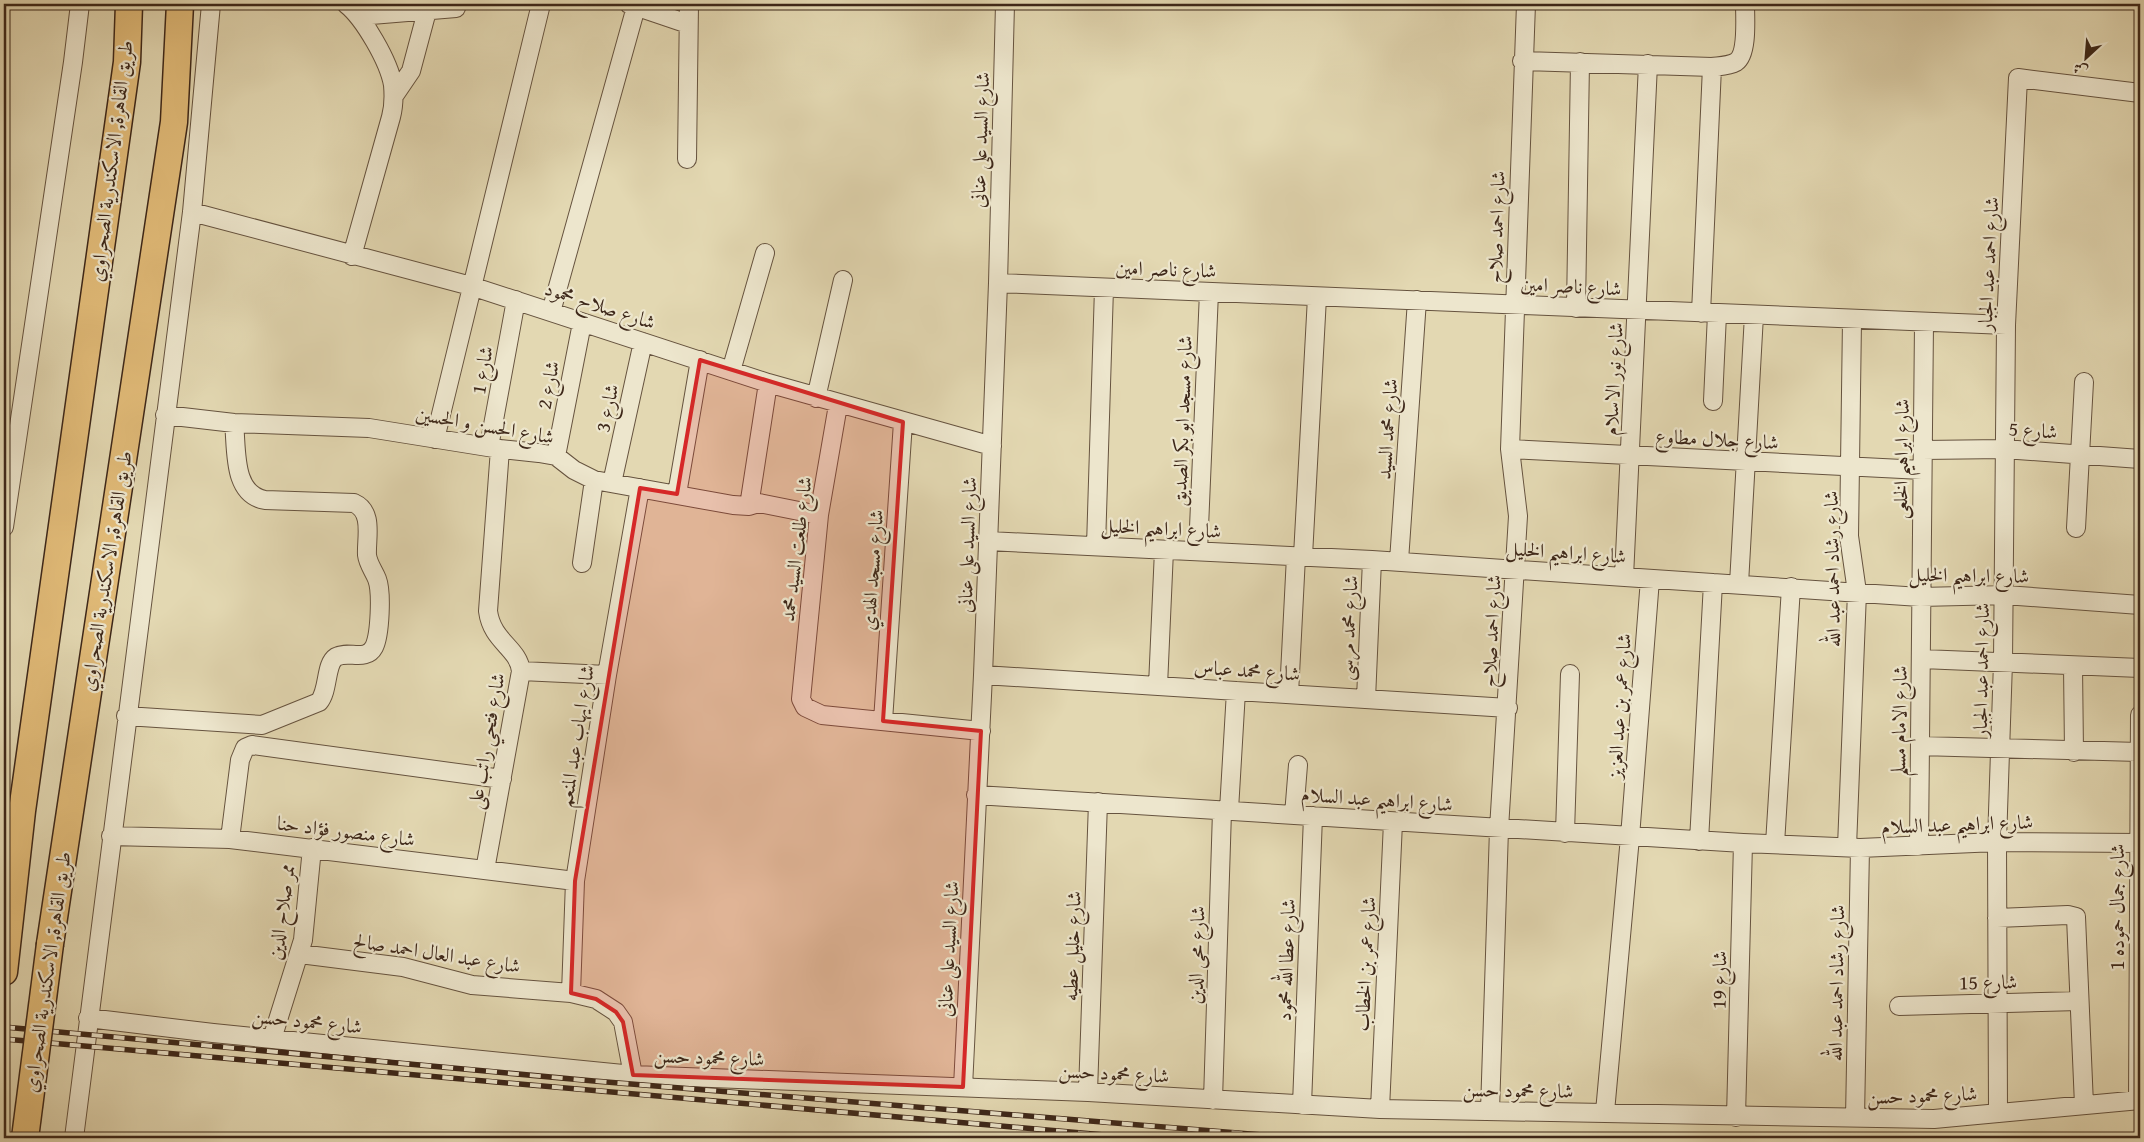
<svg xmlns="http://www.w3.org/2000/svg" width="2144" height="1142" font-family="'Gentium Book Plus',Amiri,serif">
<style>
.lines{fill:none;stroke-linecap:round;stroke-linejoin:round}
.minor-casing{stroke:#66533f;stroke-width:20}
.highway-casing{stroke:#3d2719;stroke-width:29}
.minor{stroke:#ede6cd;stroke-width:18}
.highway{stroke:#e2bc79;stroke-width:26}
.rail-casing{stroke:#3d2719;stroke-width:5.5}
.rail{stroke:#ede6cd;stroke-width:4;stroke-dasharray:11;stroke-linecap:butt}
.highway-bridge-casing{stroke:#3d2719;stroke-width:29;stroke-linecap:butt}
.highway-bridge{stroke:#e2bc79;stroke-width:26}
.marked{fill:#d62828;fill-opacity:0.2;stroke:#d62828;stroke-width:4;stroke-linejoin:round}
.labels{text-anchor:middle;stroke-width:4.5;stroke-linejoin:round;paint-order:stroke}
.street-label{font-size:20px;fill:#3d2719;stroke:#ede6cd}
</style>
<rect width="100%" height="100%" fill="#e3d8b2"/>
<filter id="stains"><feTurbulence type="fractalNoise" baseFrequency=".004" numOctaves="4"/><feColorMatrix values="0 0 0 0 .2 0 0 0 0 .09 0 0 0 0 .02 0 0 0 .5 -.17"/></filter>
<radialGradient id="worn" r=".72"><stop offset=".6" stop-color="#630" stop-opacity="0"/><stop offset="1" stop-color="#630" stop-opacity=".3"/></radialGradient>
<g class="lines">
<g class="minor-casing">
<path id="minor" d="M346,4C364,18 389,62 393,85C394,96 394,106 391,117L352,256
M629,4L688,24
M359,16L456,8
M1522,61L1712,67C1720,66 1729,66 1736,62C1748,54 1745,17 1745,4
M394,96L411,71L427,11
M687,159L689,4
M192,212L471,286L768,383L992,446
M998,283L2006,325
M1576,308L1580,62
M551,312L636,7
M1701,313L1712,67
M731,371L765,253
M816,398L843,280
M1713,401L1717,314
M838,405L819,515L801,699L805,707L822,715L981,731
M165,415L234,423L369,428L500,449L539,453L556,456L574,470L594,480L733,505L749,506L759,503L819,515
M435,439L541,4
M489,447L516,300
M1510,449L1922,470
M1922,450L2004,449L2140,459
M556,456L582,323
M612,483L643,342
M677,494L700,360
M749,506L768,383
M4,527L73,62L80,4
M2076,528L2084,382
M988,541L1372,560L1920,597L2005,595L2140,605
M1096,546L1104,288
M1198,551L1209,292
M1303,556L1317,297
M1399,561L1417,300
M582,563L594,480
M1624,577L1648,64
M1739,584L1754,315
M1922,659L2140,668
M2073,666L2074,752
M521,671L607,675
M983,675L1508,708
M1158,686L1164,550
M1289,694L1296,556
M1366,699L1372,560
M126,716L262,725L319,702C329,690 325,664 336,657C348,650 366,662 374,647C380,635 382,592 377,579C374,571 368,564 367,555C366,538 374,512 354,503L265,500C232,494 237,449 234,423
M883,721L903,422
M1920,746L2139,752
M976,795L1743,843L1860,848L1997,842L2140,843
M1229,810L1236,691
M1294,815L1298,765
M1565,833L1570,674
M111,836L230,839L575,881
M230,839L240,760L245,748L252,745L502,779
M1699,841L1713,583
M1775,844L1791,587
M1919,846L1924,323
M1847,847L1857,592L1849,536L1852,320
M485,870L521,671C518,647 492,642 488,611L500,449
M1997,918L2068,915L2076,917L2084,1105
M300,954L403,967L472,985L571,993L596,999L616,1012L623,1022L633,1075
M571,993L575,881L607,675L640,488
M1899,1006L2079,1001
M88,1018L213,1033L633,1075L1088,1092L1380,1109L1934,1119L2140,1100
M272,1039L303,940L312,848
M963,1087L983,675L998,283L1005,4
M1088,1092L1098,802
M1213,1100L1222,811
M2138,1100L2140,715
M1302,1105L1313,816
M1380,1109L1393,822
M1490,1111L1499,829L1518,516L1510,449L1526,4
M1605,1112L1630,837L1650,579
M1998,1113L1997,842L2003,662L2006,325L2018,78L2140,93
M1736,1117L1743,843
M1855,1118L1860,848
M74,1138L192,212L211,4"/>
</g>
<g class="highway-casing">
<path id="highway" d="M50,944L174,122L180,4
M4,972L22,811L127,62L129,4"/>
</g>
<use href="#minor" class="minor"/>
<use href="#highway" class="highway"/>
<g class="rail-casing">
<path id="rail" d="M4,1027L594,1081L1300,1138
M4,1039L1139,1138"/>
</g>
<use href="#rail" class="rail"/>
<g class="highway-bridge-casing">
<path id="highway-bridge" d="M25,1138L50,944"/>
</g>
<use href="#highway-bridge" class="highway-bridge"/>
</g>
<path class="marked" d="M700,360L903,422L883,721L981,731L963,1087L633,1075L623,1022L616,1012L596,999L571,993L575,881L640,488L677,494Z"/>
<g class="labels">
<g class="street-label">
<text transform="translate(980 140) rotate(-88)" y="7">شارع السيد على عنانى</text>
<text transform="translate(111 161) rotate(-83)" y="7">طريق القاهرة, الاسكندرية الصحراوي</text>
<text transform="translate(1496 227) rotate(-88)" y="7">شارع احمد صلاح</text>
<text transform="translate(1988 264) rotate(-87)" y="7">شارع احمد عبد الجبار</text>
<text transform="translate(1166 269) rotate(2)" y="7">شارع ناصر امين</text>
<text transform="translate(1571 286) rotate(3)" y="7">شارع ناصر امين</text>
<text transform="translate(600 305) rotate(18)" y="7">شارع صلاح محمود</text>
<text transform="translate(482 370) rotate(-80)" y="7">شارع 1</text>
<text transform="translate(1613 379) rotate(-87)" y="7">شارع نور الاسلام</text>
<text transform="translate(548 385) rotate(-79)" y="7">شارع 2</text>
<text transform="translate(607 408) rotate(-78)" y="7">شارع 3</text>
<text transform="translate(1182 421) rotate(-88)" y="7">شارع مسجد ابو بكر الصديق</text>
<text transform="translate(485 425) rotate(10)" y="7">شارع الحسن و الحسين</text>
<text transform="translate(1387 429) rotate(-86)" y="7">شارع محمد السيد</text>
<text transform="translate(2033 430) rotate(4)" y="7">شارع 5</text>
<text transform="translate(1717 439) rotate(3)" y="7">شارع جلال مطاوع</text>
<text transform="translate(1901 459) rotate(-89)" y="7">شارع ابراهيم الخلعى</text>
<text transform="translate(1161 528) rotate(3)" y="7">شارع ابراهيم الخليل</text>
<text transform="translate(967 545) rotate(-88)" y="7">شارع السيد على عنانى</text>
<text transform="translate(796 549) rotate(-83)" y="7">شارع طلعت السيد محمد</text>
<text transform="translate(1566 552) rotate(4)" y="7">شارع ابراهيم الخليل</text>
<text transform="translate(1832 569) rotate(-91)" y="7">شارع رشاد احمد عبد الله</text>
<text transform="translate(872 570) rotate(-86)" y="7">شارع مسجد الهدي</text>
<text transform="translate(106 571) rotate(-81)" y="7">طريق القاهرة, الاسكندرية الصحراوي</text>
<text transform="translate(1969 575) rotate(1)" y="7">شارع ابراهيم الخليل</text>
<text transform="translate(1348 628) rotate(-87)" y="7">شارع محمد مرسى</text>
<text transform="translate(1491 631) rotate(-87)" y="7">شارع احمد صلاح</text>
<text transform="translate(1247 670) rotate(4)" y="7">شارع محمد عباس</text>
<text transform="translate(1981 670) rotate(-89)" y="7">شارع احمد عبد الجبار</text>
<text transform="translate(1619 706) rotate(-86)" y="7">شارع عمر بن عبد العزيز</text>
<text transform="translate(1899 721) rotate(-89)" y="7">شارع الامام مسلم</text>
<text transform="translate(576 736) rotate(-81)" y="7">شارع ايهاب عبد المنعم</text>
<text transform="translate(486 741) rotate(-80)" y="7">شارع فتحي راتب على</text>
<text transform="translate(1377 799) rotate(4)" y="7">شارع ابراهيم عبد السلام</text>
<text transform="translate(1957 824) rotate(-2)" y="7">شارع ابراهيم عبد السلام</text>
<text transform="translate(346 831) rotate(7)" y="7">شارع منصور فؤاد حنا</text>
<text transform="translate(2117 907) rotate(-90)" y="7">شارع جمال حموده 1</text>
<text transform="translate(281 912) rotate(-82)" y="7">ممر صلاح الدين</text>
<text transform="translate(1072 946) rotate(-88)" y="7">شارع خليل عطيه</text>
<text transform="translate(948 949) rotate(-87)" y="7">شارع السيد على عنانى</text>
<text transform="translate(437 953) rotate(9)" y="7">شارع عبد العال احمد صالح</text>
<text transform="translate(1196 955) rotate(-88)" y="7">شارع محى الدين</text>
<text transform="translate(1286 960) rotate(-88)" y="7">شارع عطا الله محمود</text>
<text transform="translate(1365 964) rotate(-87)" y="7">شارع عمر بن الخطاب</text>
<text transform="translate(47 972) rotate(-82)" y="7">طريق القاهرة, الاسكندرية الصحراوي</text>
<text transform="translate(1719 980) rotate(-89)" y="7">شارع 19</text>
<text transform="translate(1988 982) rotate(-1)" y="7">شارع 15</text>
<text transform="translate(1836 983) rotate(-89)" y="7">شارع رشاد احمد عبد الله</text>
<text transform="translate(307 1021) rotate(6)" y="7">شارع محمود حسن</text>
<text transform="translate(709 1057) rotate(2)" y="7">شارع محمود حسن</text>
<text transform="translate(1114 1073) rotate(3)" y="7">شارع محمود حسن</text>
<text transform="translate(1518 1090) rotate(1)" y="7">شارع محمود حسن</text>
<text transform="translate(1922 1095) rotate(-2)" y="7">شارع محمود حسن</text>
</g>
</g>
<rect width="2144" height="1142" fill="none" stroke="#e3d8b2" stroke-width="20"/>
<rect x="5" y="5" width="2134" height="1132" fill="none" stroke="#3d2719" stroke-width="2.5"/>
<rect x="10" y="10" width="2124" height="1122" fill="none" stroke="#3d2719"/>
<g transform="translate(2086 58) rotate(206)" stroke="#ede6cd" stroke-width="4" paint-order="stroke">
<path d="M0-4L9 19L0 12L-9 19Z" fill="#3d2719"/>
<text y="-8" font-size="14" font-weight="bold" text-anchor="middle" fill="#3d2719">ش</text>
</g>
<rect width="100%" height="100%" filter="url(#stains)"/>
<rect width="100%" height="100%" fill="url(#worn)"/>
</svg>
